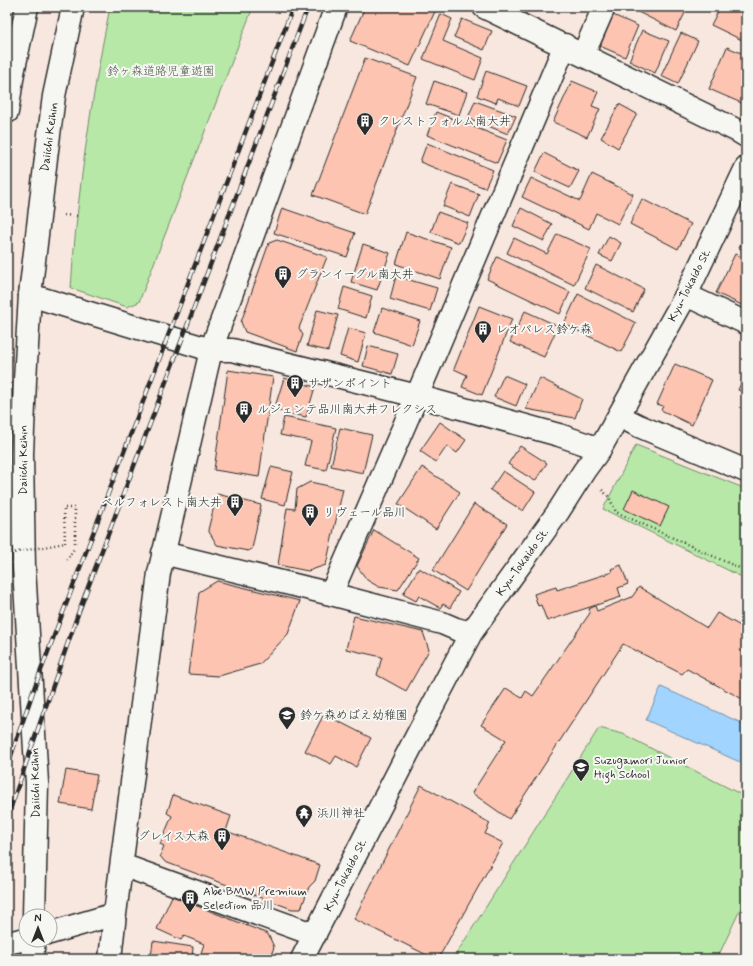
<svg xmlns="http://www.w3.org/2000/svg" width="753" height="966" font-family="Mynerve,'Klee One',sans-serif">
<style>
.green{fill:#b7e8a8;stroke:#718a6a}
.water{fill:#a1d4ff;stroke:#7290aa}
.building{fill:#fcc4b1;stroke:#2b2b2b}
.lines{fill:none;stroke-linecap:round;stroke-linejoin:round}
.minor-casing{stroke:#2b2b2b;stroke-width:25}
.highway-casing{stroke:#2b2b2b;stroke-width:25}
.path{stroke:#2b2b2b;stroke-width:2.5;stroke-dasharray:1 3;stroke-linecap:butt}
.minor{stroke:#f6f6f2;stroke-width:22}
.highway{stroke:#f6f6f2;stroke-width:22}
.rail-casing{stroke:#2b2b2b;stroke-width:4.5}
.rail{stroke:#f6f6f2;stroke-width:3;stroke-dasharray:9;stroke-linecap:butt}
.path-bridge{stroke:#2b2b2b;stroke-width:2.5;stroke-dasharray:1 3;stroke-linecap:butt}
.labels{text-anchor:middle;stroke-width:4;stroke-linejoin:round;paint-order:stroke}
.park-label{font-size:12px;fill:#4e5a4a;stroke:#f6f6f2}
.poi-label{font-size:12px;fill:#2b2b2b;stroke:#f6f6f2;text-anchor:start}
.street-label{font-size:12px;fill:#2b2b2b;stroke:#f6f6f2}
</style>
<rect width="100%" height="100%" fill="#f8e7de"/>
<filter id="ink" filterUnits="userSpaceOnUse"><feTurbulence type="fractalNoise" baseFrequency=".025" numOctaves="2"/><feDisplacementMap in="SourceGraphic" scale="8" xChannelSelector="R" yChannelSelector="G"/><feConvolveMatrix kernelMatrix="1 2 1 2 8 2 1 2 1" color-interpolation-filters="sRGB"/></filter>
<g filter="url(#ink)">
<path class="green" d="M110,7H253L139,302L127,307L71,288C77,194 91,100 110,7Z
M636,445L746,489V579L603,509Z
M599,728L623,734L746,797V897L717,959H453Z"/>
<path class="water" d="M661,687L746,725V755L742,763L646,720Z"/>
<path class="building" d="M365,7H437L410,66L350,41Z
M508,7H529L525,15Z
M628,7H688L676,31Z
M720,7H746V42L711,25Z
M441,14L452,19L443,41L483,58L475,80L423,59Z
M613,15L638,26L625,57L600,46Z
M462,19L492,31L484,50L454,37Z
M642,30L669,41L655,73L629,61Z
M681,33L698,41L678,84L661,76Z
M727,47L746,55V105L709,89Z
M365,58L417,77L365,214L313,195Z
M486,71L527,86L519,106L498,98L496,103L477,96Z
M434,81L467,92L459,115L426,104Z
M572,81L598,92L592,106L600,109L587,137L553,122Z
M475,101L516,116L508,134L468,118Z
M619,104L637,114L618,148L601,138Z
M436,112L507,140L497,163L427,135Z
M427,143L493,170L485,188L420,162Z
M544,153L579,171L570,188L535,172Z
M592,174L633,194L618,224L596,213L589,229L522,197L531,178L580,201Z
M452,184L479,194L470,217L443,206Z
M642,199L691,224L678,249L630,224Z
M282,208L355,233L347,257L274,233Z
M521,208L552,224L544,241L513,226Z
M438,212L468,223L459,243L431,232Z
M406,232L451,247L440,279L396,264Z
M557,234L591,249L574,285L507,253L514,238L547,254Z
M609,236L621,243L612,261L599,255Z
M744,237L746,238V251L739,248Z
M277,240L327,257L299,328L303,335L297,351L245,332L241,322L269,243Z
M363,244L390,253L377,290L351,282Z
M735,254L746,259V302L744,306L716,293Z
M497,257L570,292L560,314L487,279Z
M596,265L644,289L633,312L585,288Z
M396,276L437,288L430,311L390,299Z
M344,287L372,296L366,318L338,309Z
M578,294L636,323L621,352L564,324Z
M479,306L512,319L482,395L462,387L467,375L454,369Z
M382,308L420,321L412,345L374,332Z
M317,310L338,315L328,351L307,346Z
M525,311L558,326L544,357L510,342Z
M348,328L366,333L358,362L340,356Z
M368,346L398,354L392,374L363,366Z
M675,364L712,380L692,425L661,410L663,406L657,404Z
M228,370L273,377L259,477L214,470Z
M746,372V393L738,390Z
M504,375L525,384L516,406L494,397Z
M284,378L315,387L306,417L274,410Z
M540,378L582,399L575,418L526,409Z
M284,417L336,428L326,470L305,466L311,441L280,435Z
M440,422L466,440L457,453L447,446L436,462L420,451Z
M340,428L372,435L363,473L331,466Z
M520,446L547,463L535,481L508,464Z
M271,467L293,472L285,505L262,499Z
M422,467L460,492L436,529L398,504Z
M503,471L535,492L523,511L490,490Z
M310,482L343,489L326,565L308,571L278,565L287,508L295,509L297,489Z
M633,490L669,507L660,526L624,509Z
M217,494L261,505L252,549L248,551L217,545L208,530Z
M474,504L507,524L466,591L433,570Z
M374,530L419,558L398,590L379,587L367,580L357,566Z
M621,565L628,584L618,588L621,597L547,621L541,605L538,606L534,594L556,587L557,590L612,572L611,569Z
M419,568L459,592L450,608L443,604L440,608L419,596L416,601L403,594Z
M217,581L300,601L288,634L260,664L219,676L188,674L199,592Z
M639,587L707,628L717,613L746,629V649L744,653L746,654V701L687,669L682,674L623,644L509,819L472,793L506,740L481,725L506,688L522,698L526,691L533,696L590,613L589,609L595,606L597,611L632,597Z
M354,616L423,632L429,650L406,691L377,675L382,657L346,649Z
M324,714L371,738L356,767L336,756L331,764L305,751Z
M66,770L97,775L91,809L60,804Z
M421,785L490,823L485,834L503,843L438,959H435L354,919Z
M173,795L231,816L226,831L320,865L315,881L309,887L301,909H292L165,862L160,856L164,846L160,844L172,816L167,813Z
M172,896L268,934L274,947L270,959H199L204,944L184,936L181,940L157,929Z
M153,941L193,947L192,959H168L151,957Z"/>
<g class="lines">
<g class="minor-casing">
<path id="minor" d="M484,7L736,130L746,136
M583,55L604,7
M30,295L211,350H232L244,353L417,396L559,435L600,449
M686,295L746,323
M619,416L639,426L746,471
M163,553L331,594L442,623L456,629L471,633
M331,594L417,396L565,45
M122,865L315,935
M50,933L115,914
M7,943L26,939
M110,959L115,914L159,573L211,350L336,7
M302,959L412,745L471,633L558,512L584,471L600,449L686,295L746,168"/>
</g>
<g class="highway-casing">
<path id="highway" d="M7,112L13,73L27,7
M34,916L37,783L24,568L22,454L25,380L30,295L46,158L54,96L73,7
M32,959L34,940"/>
</g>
<path class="path" d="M64,215L77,216
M602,490L609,497L616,512L746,571
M65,543L64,508H75V547L67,560"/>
<use href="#minor" class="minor"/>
<use href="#highway" class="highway"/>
<g class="rail-casing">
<path id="rail" d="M7,767L35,686L293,7
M7,818L79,611L308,7"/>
</g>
<use href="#rail" class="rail"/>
<path class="path-bridge" d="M7,554L65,543"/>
</g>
</g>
<defs>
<g id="building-pin" transform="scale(0.9)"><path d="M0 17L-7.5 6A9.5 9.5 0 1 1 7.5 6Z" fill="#2b2b2b" stroke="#f6f6f2"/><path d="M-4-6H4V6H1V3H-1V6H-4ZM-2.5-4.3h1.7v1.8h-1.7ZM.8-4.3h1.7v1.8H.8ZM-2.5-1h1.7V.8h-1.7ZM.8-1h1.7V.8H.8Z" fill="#fff"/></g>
<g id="school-pin" transform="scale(0.9)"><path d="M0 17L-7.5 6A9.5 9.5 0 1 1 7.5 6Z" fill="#2b2b2b" stroke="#f6f6f2"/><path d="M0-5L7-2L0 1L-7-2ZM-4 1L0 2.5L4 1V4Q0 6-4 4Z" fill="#fff"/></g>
<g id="temple-pin" transform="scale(0.9)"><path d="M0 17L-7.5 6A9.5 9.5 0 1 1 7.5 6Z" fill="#2b2b2b" stroke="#f6f6f2"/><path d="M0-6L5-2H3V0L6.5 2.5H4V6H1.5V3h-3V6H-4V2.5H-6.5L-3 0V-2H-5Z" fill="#fff"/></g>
</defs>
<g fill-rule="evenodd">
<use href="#building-pin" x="365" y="121"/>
<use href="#building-pin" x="283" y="274"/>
<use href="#building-pin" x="483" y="329"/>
<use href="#building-pin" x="295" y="383"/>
<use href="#building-pin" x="244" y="409"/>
<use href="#building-pin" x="235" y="502"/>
<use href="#building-pin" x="310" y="512"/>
<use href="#school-pin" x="287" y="715"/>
<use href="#school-pin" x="581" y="767"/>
<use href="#temple-pin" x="304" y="813"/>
<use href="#building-pin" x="222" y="836"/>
<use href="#building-pin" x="190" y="898"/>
</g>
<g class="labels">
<g class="park-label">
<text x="161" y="75">鈴ヶ森道路児童遊園</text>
</g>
<g class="poi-label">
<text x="378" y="125">クレストフォルム南大井</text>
<text x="296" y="278">グランイーグル南大井</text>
<text x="496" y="333">レオパレス鈴ケ森</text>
<text x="308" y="387">サザンポイント</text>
<text x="257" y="413">ルジェンテ品川南大井フレクシス</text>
<text x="222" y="506" text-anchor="end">ベルフォレスト南大井</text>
<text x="323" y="516">リヴェール品川</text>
<text x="300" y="719">鈴ケ森めばえ幼稚園</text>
<text x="594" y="764">Suzugamori Junior<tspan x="594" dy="14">High School</tspan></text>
<text x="317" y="817">浜川神社</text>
<text x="209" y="840" text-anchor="end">グレイス大森</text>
<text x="203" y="895">Abe BMW Premium<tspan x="203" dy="14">Selection 品川</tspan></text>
</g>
<g class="street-label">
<text transform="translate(49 137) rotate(-82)" y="4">Daiichi Keihin</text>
<text transform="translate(689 285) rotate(-63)" y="4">Kyu-Tokaido St.</text>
<text transform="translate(23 460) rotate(-90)" y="4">Daiichi Keihin</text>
<text transform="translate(522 562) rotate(-54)" y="4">Kyu-Tokaido St.</text>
<text transform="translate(35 783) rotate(-91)" y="4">Daiichi Keihin</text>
<text transform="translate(345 875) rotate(-63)" y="4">Kyu-Tokaido St.</text>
</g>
</g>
<rect width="753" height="966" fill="none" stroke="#f6f6f2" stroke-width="24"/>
<rect x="12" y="12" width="729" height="942" fill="none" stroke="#2b2b2b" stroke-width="1.5" filter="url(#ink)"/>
<g transform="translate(38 928)"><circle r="19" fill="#f6f6f2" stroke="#a5a5a2"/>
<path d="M0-3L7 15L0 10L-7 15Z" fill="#2b2b2b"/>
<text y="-6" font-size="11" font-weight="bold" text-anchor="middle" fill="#2b2b2b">N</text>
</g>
</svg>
